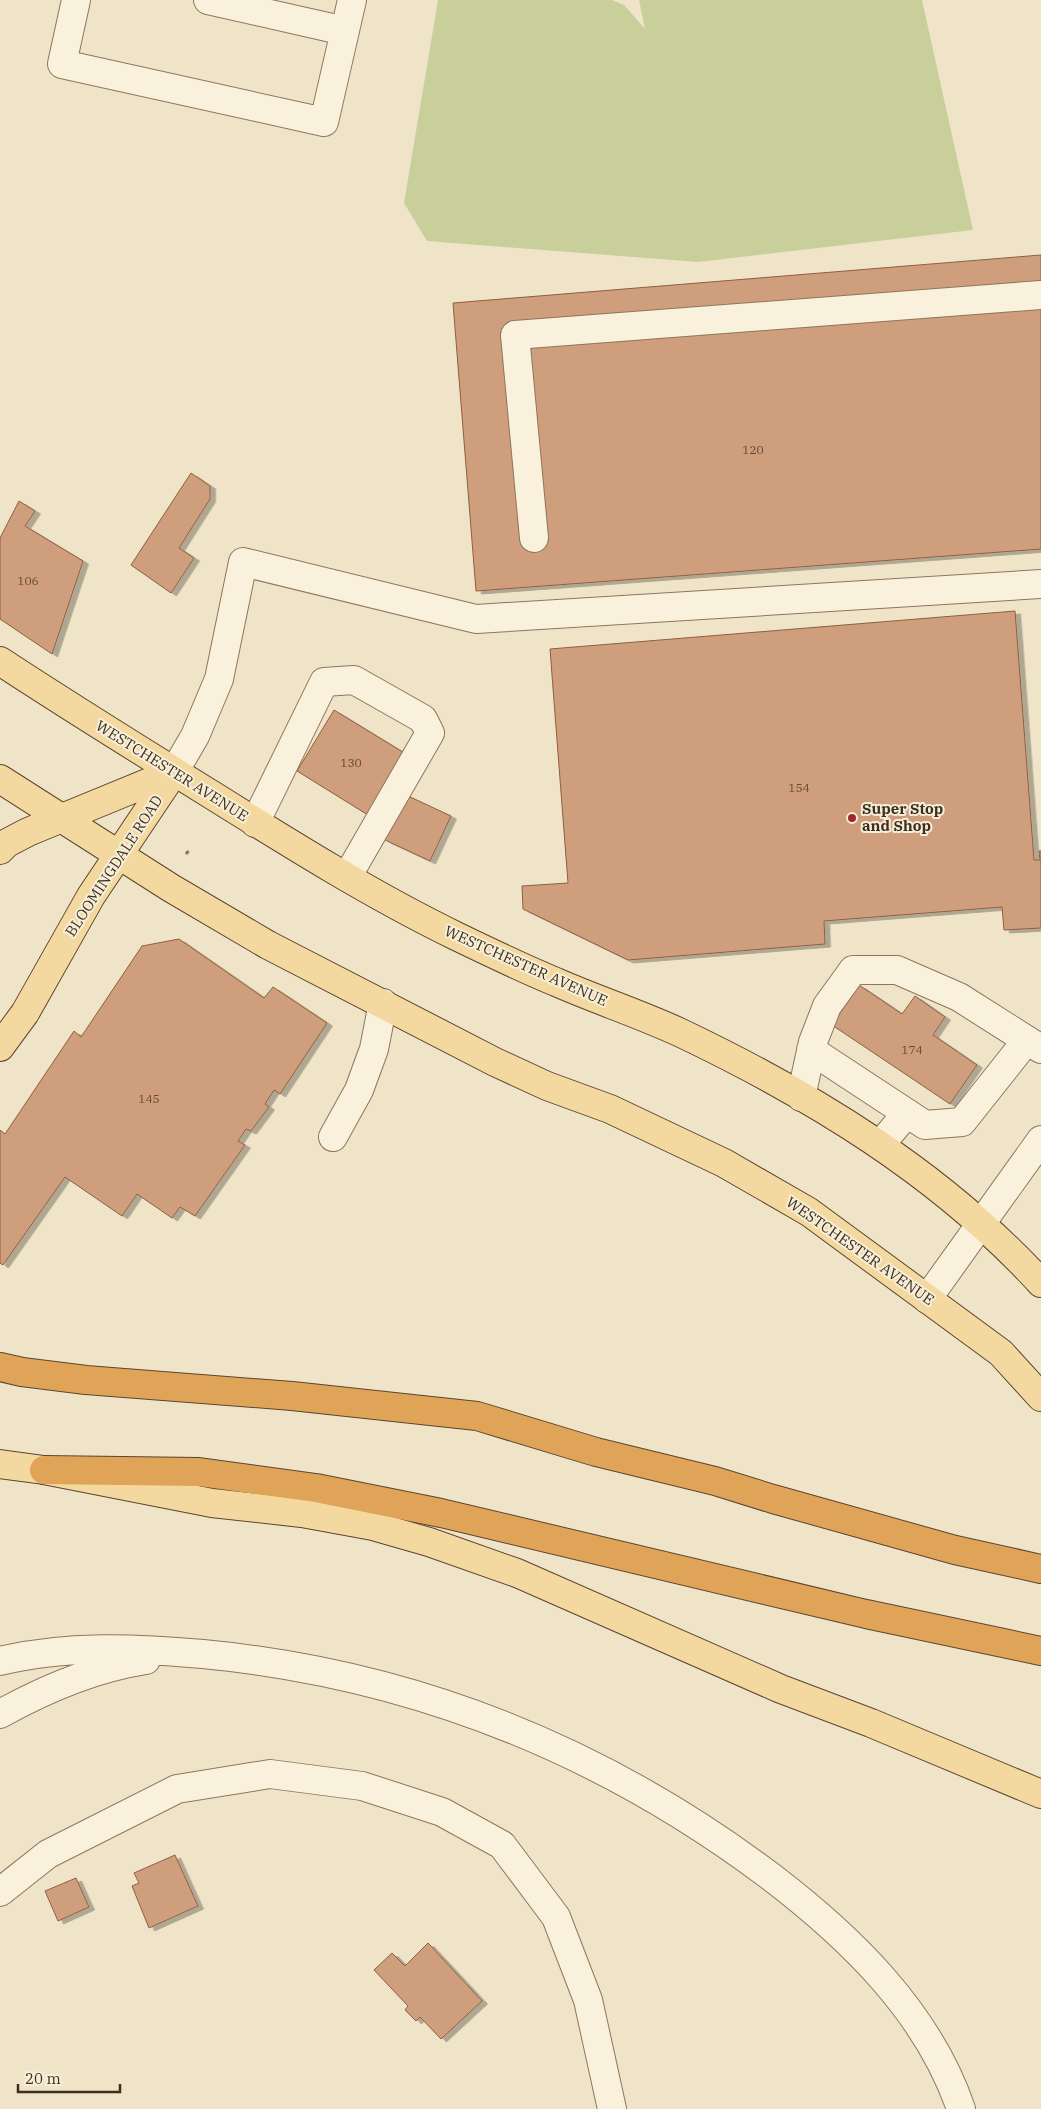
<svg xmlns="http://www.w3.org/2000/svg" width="1041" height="2109" font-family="'IBM Plex Serif',serif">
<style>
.green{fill:#c9cf9b}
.building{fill:#cf9f7d;stroke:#8d5f41;filter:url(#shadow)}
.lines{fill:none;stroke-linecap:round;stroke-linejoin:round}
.minor-casing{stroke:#8d765c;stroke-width:30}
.major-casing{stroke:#5b4430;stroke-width:30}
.highway-casing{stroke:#5b4430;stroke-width:30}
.path{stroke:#8d765c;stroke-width:3;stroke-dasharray:4 2.5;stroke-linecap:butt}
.minor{stroke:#faf1dc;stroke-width:28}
.major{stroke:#f3d9a0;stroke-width:28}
.highway{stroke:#e0a458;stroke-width:28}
.poi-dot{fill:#9e2a2b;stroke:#f7eed8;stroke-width:2}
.labels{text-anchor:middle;stroke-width:4;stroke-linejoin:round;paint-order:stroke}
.number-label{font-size:12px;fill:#624a37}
.street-label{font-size:15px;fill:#3d2e20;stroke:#f7eed8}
.poi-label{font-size:15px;font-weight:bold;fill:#3d2e20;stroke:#f7eed8;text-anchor:start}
</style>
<defs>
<filter id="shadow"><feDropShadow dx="5.5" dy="3" stdDeviation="0" flood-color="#0004"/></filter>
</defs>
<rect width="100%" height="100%" fill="#f0e4c8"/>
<path class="green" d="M438,0H612L624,5L645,29L639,0H922L973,230L698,262L427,241L404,203Z"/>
<path class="building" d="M1041,255V549L476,591L453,303Z
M191,473L210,486V499L179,548L194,558L171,593L131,565Z
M19,501L35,511L25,526L83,561L52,654L0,619V538Z
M1015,611L1034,860H1040L1039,851H1041V928L1004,930L1002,907L824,921L825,944L628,960L523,909L522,886L568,883L550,649Z
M334,710L406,754L368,815L297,771Z
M406,795L451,816L430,861L385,840Z
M179,939L264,998L273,987L327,1023L280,1094L274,1090L265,1104L269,1107L251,1131L246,1129L238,1141L245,1145L195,1216L180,1207L172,1218L137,1194L122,1216L65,1177L3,1265L0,1263V1130L5,1134L74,1031L81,1037L142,946Z
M859,985L902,1014L915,996L945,1017L933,1035L977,1065L950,1104L832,1025Z
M175,1855L198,1906L149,1928L132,1886L139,1883L134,1873Z
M76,1878L89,1907L58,1921L45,1891Z
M428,1943L482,2001L441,2039L420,2017L416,2021L405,2010L408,2006L374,1970L392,1953L405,1966Z"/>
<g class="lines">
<g class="minor-casing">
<path id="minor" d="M76,0L62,64L324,122L352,0
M208,0L345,31
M534,538L515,335L1041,295
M174,772L195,736L219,679L243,562L476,619L1041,584
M255,823L324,682L354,680L423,719L430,733L347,877
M811,1050L925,1125L962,1122L1027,1040
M801,1097L813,1042L827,1006L853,970H897L959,997L1041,1049
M333,1137L359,1090L374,1049L383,1003
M880,1145L907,1113
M927,1299L1041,1140
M0,1661C66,1645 136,1648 203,1654C413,1674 601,1749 770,1876C850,1937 928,2012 961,2109
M0,1714C45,1689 94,1668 146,1660
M0,1892L48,1854L177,1789L270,1774L362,1786L442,1812L502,1845L556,1917L588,2000L612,2109"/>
</g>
<g class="major-casing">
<path id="major" d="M0,661C70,707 141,751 212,795C292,845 372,895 456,936C489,952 522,968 556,982C597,1000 640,1014 681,1033C813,1096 941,1174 1041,1283
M0,779L171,888L268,945L495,1062L547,1086L610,1109L724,1163L809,1212L1001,1353L1041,1397
M0,850L7,843L28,832L174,772
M0,1047L25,1013L91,896L174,772
M0,1464L44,1470L212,1503L302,1513L373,1526L429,1542L517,1573L781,1689L871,1723L1041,1794"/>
</g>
<g class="highway-casing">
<path id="highway" d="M0,1367L22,1372L86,1380L292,1396L477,1416L596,1452L715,1481L773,1499L955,1550L1041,1569
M44,1470L199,1472L316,1488L441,1513L866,1614L1041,1651"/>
</g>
<path class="path" d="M186,854L190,849"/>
<use href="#minor" class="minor"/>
<use href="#major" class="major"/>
<use href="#highway" class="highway"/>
</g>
<circle class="poi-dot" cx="852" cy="818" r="5"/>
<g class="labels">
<g class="number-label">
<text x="753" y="454">120</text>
<text x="28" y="585">106</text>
<text x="351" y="767">130</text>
<text x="799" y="792">154</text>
<text x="912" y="1054">174</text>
<text x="149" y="1103">145</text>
</g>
<g class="street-label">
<text transform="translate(172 771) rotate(32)" y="5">WESTCHESTER AVENUE</text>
<text transform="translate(114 866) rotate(-57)" y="5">BLOOMINGDALE ROAD</text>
<text transform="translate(526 966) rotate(24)" y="5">WESTCHESTER AVENUE</text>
<text transform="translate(860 1251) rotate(35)" y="5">WESTCHESTER AVENUE</text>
</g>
<g class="poi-label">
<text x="862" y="814">Super Stop<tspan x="862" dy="17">and Shop</tspan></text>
</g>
</g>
<path d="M18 2084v8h102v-8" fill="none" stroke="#3d2e20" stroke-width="2.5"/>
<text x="25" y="2084" font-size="15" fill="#3d2e20" stroke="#f7eed8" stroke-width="4" paint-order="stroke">20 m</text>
</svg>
